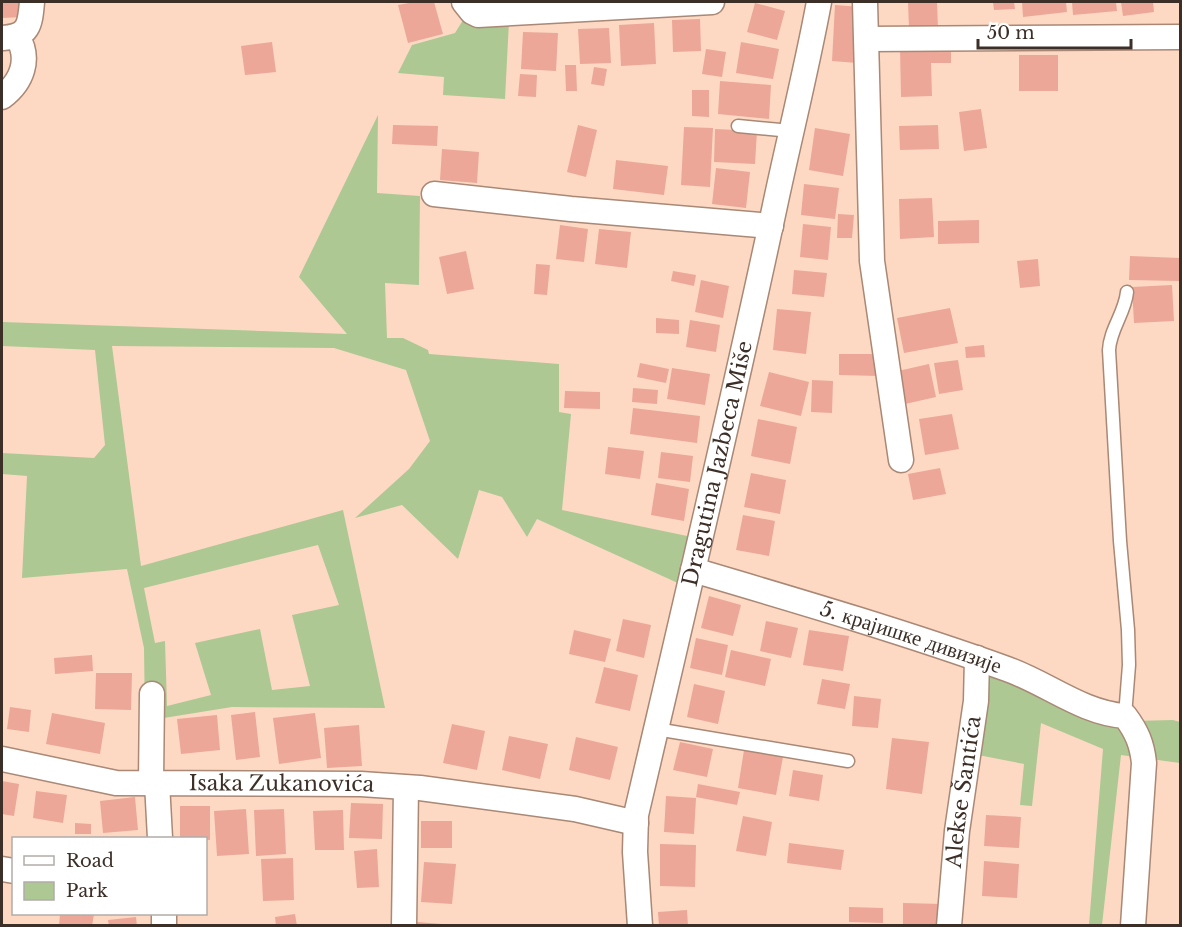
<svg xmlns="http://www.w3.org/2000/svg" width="1182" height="927" font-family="'Libre Baskerville',serif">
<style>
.green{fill:#adc893;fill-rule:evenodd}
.building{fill:#eca798}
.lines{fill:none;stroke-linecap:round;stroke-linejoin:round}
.service-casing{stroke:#a98875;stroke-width:15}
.minor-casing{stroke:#a98875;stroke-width:27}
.service{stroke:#fff;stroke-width:12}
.minor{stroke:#fff;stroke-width:24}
.labels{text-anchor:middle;stroke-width:6;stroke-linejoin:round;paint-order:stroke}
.street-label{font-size:21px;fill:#3c2f27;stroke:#fff}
</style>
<rect width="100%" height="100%" fill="#fdd9c4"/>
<path class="green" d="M465,17L509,21L505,99L443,95L444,77L398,73L412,45L455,33Z
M378,115L377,193L420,196L419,285L385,283L387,338H403L428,350L429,354L559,364V412L571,414L562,510L692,537L680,584L537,519L527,537L502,497L479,490L458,559L402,505L355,518L409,469L430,441L406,370L334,348L112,346L141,566L343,510L385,708L232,707L145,721L144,648L127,569L22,578L27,476L2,474V453L94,458L105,445L95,350L2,346V322L347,334L299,277ZM318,545L339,605L292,615L310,686L272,690L260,629L195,643L211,695L167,706L165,641L155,643L144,588Z
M986,662L1132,721L1173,720L1180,722V763L1121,755L1102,925H1089L1103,749L1041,723L1032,806L1020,805L1024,764L978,755Z"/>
<path class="building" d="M2,2H22L23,17L2,18Z
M415,2H434L443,34L408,43L398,5Z
M908,2H937L938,28L909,29Z
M993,2H1014L1015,9L994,10Z
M1022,2H1066L1067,12L1023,17Z
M1072,2H1116L1117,11L1073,15Z
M1121,2H1153L1154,12L1123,16Z
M755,3L785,11L777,40L747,32Z
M835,5L860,7L857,63L832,61Z
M700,19L701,51L673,52L672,20Z
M654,23L656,64L621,66L619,25Z
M609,28L611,63L580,64L578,29Z
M523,32L558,33L556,71L521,69Z
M272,42L276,72L245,75L241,46Z
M741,42L779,49L773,79L736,73Z
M951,46V63H931L932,96L901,97L900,47Z
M706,49L726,52L722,77L702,74Z
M1019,55H1058V91H1019Z
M565,65H576L577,91H566Z
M594,67L607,69L604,86L591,84Z
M520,74L537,75L536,97L518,96Z
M720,81L771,85L769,119L718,114Z
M692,90H709V117L692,116Z
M981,109L987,148L964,151L959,112Z
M393,125L438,126L437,146L392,144Z
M578,125L597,130L586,177L567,172Z
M938,125L939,149L900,150L899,126Z
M684,127L713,128L710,187L681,185Z
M815,128L850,134L843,176L809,170Z
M715,129L757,131L755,164L714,162Z
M442,149L479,152L477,183L440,180Z
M616,160L668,166L664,195L613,189Z
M716,168L750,172L746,208L712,204Z
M804,184L839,188L835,219L801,215Z
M932,198L934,237L900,239L899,199Z
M838,214L854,215L852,238H837Z
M979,220V243L938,244V221Z
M803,224L831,227L828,260L800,257Z
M560,225L588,229L584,262L556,259Z
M599,229L631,232L627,268L595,264Z
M466,251L474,289L447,294L439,257Z
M1130,256L1180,258V281L1129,280Z
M1038,259L1040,286L1020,288L1017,261Z
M536,264L550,265L547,295L534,294Z
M794,270L827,273L824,297L792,294Z
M673,271L696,275L694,286L671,281Z
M701,280L729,286L723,318L695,312Z
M1172,285L1174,321L1134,323L1132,287Z
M950,308L958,343L904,353L897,318Z
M777,309L811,312L806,354L773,350Z
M656,318L679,320V334L656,333Z
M690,320L720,325L716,352L686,347Z
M984,345L985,357L966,358L965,347Z
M839,354H878V376L839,375Z
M958,360L963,390L939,394L934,363Z
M640,363L669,369L666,383L637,377Z
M929,364L936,397L905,404L898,371Z
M672,368L710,374L705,405L667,399Z
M769,372L809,382L801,416L760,406Z
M812,380L833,381L832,413L811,412Z
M633,388L658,390L657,404L632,402Z
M565,391L600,392V409L564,408Z
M633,408L700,416L697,443L630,434Z
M952,414L959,449L925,455L919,419Z
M758,419L797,427L790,464L751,456Z
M608,447L644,451L640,479L605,474Z
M661,452L693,456L690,482L658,478Z
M940,468L946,494L913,500L908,474Z
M751,473L786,480L780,514L744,507Z
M656,483L689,489L684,521L651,515Z
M743,515L775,521L769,556L736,550Z
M709,596L741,605L733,636L701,628Z
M623,619L651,625L644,658L616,651Z
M766,621L798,628L791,658L760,651Z
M574,630L611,639L605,662L569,654Z
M809,630L849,636L843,671L803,665Z
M696,638L728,645L722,675L690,668Z
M731,650L771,659L765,686L725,677Z
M92,655L93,671L55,674L54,658Z
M604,667L638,675L630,711L595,703Z
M96,673H132L131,710L95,709Z
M822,679L850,684L845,709L817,704Z
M694,684L725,691L718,724L687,717Z
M854,696L881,699L878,728L852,726Z
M10,707L31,710L29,732L7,729Z
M255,712L260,757L236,760L231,715Z
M52,713L105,723L100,754L46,744Z
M315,713L321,758L279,764L273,718Z
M217,715L220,750L181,754L177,719Z
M452,724L485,731L477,770L443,763Z
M359,725L362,766L327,768L324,728Z
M509,736L548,744L540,779L502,770Z
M576,737L618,747L610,780L569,770Z
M892,738L929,742L922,794L886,789Z
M680,742L713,749L707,777L673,770Z
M744,750L783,757L776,795L738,788Z
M793,770L823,775L819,801L789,796Z
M2,781L19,784L14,816L2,814Z
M698,784L740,792L737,805L696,797Z
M36,791L67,795L63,823L33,818Z
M666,796L696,798L694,834L664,832Z
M135,797L138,830L103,833L100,801Z
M351,803L383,804L382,839L349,838Z
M180,806H210V840L180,838Z
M246,809L249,854L217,856L214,811Z
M284,809L286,854L256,856L254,810Z
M343,810L344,850H315L313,811Z
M986,815L1021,817L1019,848L984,846Z
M743,816L772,822L766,856L736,851Z
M421,821H452V848H421Z
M75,823L91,824V834H75Z
M789,843L844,850L841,870L787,863Z
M660,844L696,845L695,887L660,886Z
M377,849L379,887L357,888L354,851Z
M293,858L294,900L263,901L261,859Z
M984,861L1019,864L1017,898L982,896Z
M424,862L456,864L452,904L421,902Z
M903,903L943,904L942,926H903Z
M849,907L883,908V923L849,922Z
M687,910L688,926H659L658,912Z
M60,914H94L92,926H59Z
M295,914L297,926H276L275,917Z
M136,917L137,926H109L108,920Z
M417,922L442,924V926H416Z"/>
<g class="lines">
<g class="service-casing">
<path id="service" d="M738,126L791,131
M1125,716L1129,665L1128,630L1120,541L1109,350C1110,329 1125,313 1127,292
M656,729L848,761"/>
</g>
<g class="minor-casing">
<g id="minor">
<path d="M464,2L472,12L478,15L712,2"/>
<path d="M865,2L872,261L901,460"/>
<path d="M3,38C29,36 30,25 32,2"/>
<path d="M867,39L1180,37"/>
<path d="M2,97C22,82 31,59 17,36"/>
<path d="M434,194L571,209L771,226"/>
<path id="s1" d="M693,570C798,601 904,632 1007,669C1047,683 1082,713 1125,716C1137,732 1142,744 1144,763L1133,926"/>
<path id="s2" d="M2,759L116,783L361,784L420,788L575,809L636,823"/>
<path d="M151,783L152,694"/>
<path d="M157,783L160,838"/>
<path d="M2,869L14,871"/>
<path d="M164,914V926"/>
<path d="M404,926L406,788"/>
<path id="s3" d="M640,926L635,852L636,815C684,609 733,403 777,196C791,131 807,67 819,2"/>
<path id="s4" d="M949,926L957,831L976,701L977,658"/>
</g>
</g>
<use href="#service" class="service"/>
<use href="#minor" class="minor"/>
</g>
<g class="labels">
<g class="street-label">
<text dy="7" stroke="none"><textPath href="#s3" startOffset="472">Dragutina Jazbeca Miše</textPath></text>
<text dy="7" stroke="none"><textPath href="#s1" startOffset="228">5. крајишке дивизије</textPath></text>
<text dy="7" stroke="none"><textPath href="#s2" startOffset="282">Isaka Zukanovića</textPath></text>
<text dy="7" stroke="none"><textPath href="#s4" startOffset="135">Alekse Šantića</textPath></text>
</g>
</g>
<rect width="1182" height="927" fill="none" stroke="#3c2f27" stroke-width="6"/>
<rect x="12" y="837" width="195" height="78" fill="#ffffff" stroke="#b1aca9" stroke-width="1.5"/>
<rect x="24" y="856" width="30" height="9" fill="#ffffff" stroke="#b1aca9" stroke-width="1.5"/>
<text x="66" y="867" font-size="18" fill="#3c2f27">Road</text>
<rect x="24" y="882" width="30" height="18" fill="#adc893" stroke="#b1aca9" stroke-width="1.5"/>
<text x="66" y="897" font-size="18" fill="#3c2f27">Park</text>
<path d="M978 39v9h153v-9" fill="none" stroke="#3c2f27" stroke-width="3"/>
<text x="987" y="39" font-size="18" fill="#3c2f27" stroke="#ffffff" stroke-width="4.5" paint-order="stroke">50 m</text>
</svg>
